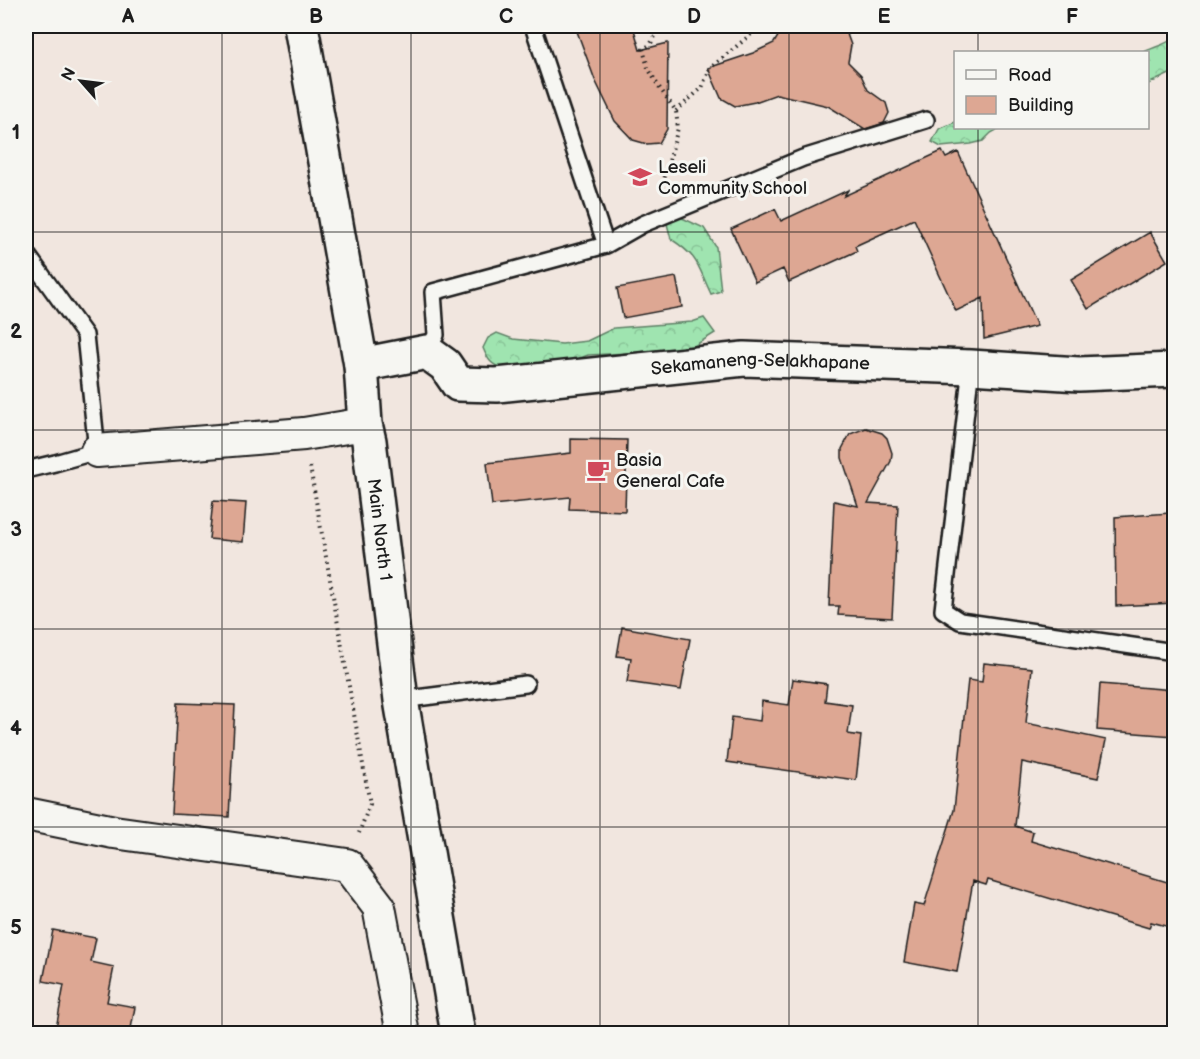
<svg xmlns="http://www.w3.org/2000/svg" width="1200" height="1059" font-family="'Balsamiq Sans',sans-serif">
<style>
.forest{fill:url(#forest-crowns);stroke:#5e8066;stroke-width:1.5}
.building{fill:#dda793;stroke:#1c1c1c;stroke-width:1.5}
.lines{fill:none;stroke-linecap:round;stroke-linejoin:round}
.lane-casing{stroke:#1c1c1c;stroke-width:20}
.street-casing{stroke:#1c1c1c;stroke-width:36}
.secondary-casing{stroke:#1c1c1c;stroke-width:38}
.primary-casing{stroke:#1c1c1c;stroke-width:38}
.path{stroke:#1c1c1c;stroke-width:4;stroke-dasharray:1.5 4.5;stroke-linecap:butt}
.lane{stroke:#f6f6f2;stroke-width:15}
.street{stroke:#f6f6f2;stroke-width:32}
.secondary{stroke:#f6f6f2;stroke-width:33}
.primary{stroke:#f6f6f2;stroke-width:33}
.grid{fill:none;stroke:#1c1c1c;stroke-width:1.5;stroke-opacity:0.55}
.labels{text-anchor:middle;stroke-width:6;stroke-linejoin:round;paint-order:stroke}
.poi-label{font-size:18px;fill:#1c1c1c;stroke:#f6f6f2;text-anchor:start}
.street-label{font-size:18px;fill:#1c1c1c;stroke:#f6f6f2}
.neatline{fill:none;stroke:#1c1c1c;stroke-width:2}
.grid-label{font-size:20px;text-anchor:middle;font-weight:bold;fill:#1c1c1c}
</style>
<defs>
<pattern id="forest-crowns" width="20" height="18" patternUnits="userSpaceOnUse" patternTransform="scale(1.5)"><rect width="20" height="18" fill="#9fe4b0"/><path d="M2 6a3 3 0 1 1 6 0M12 15a3 3 0 1 1 6 0" fill="none" stroke="#88c397"/></pattern>
</defs>
<rect width="100%" height="100%" fill="#f1e6df"/>
<filter id="ink" filterUnits="userSpaceOnUse"><feTurbulence type="fractalNoise" baseFrequency=".0167" numOctaves="2"/><feDisplacementMap in="SourceGraphic" scale="12" xChannelSelector="R" yChannelSelector="G"/><feConvolveMatrix kernelMatrix="1 2 1 2 8 2 1 2 1" color-interpolation-filters="sRGB"/></filter>
<g filter="url(#ink)">
<path class="forest" d="M1174,38V72L1148,84V52H1144C1154,47 1165,45 1174,38Z
M955,122L956,128H1000L991,133L983,141L971,144L941,147L932,142L939,129Z
M680,217L704,228L716,247L721,291L711,294C697,265 700,258 671,239L667,224Z
M704,318L715,333L694,346L651,352L588,355L565,364L504,369C491,365 488,360 483,348L488,338L497,333L513,339L562,344L587,341L614,328L692,322Z"/>
<path class="building" d="M575,26H633L640,50L668,43L667,129L659,143L647,144L633,140L615,121L595,80Z
M784,26H844L851,45L848,62L861,75L868,90L886,103L889,113L884,123L865,129L828,106L777,94L755,102L735,106L721,98L708,68L753,53L774,43Z
M942,151L946,158L958,152L1037,326L984,339L983,298L956,311L914,219L855,246L857,251L789,282L783,269L755,282L731,229L775,209L781,221L848,190L844,196Z
M1150,232L1167,261L1088,309L1071,280Z
M676,277L682,307L623,318L617,288Z
M866,428L882,433L887,438L892,453L891,461L868,503L898,505L892,618L838,615L839,606H829L834,501L858,506L842,458V449L850,434Z
M571,439L627,440L625,511L569,509L570,497L492,505L487,463L571,453Z
M213,501L246,503L243,542L209,539Z
M1170,513L1174,603L1116,606L1115,517Z
M622,627L690,639L681,690L627,682L631,658L617,656Z
M984,663L1032,668L1026,723L1106,740L1098,778L1022,762L1015,826L1033,832L1031,841L1174,884V928L1151,922L1149,928L988,880L986,885L973,881L957,972L904,962L914,904L924,906L954,810L968,680L982,682Z
M793,679L827,684L825,701L852,705L848,734L861,736L856,780L727,762L732,717L760,721L762,701L789,705Z
M1100,684L1174,690V736L1097,730Z
M178,703L235,705L229,817L172,814Z
M53,930L96,938L91,962L114,967L107,1002L135,1007L130,1034H55L64,985L43,981Z"/>
<g class="lines">
<g class="lane-casing">
<path id="lane" d="M606,245L643,224L803,158L926,120
M26,253L85,335L97,451L55,463L26,470
M427,352L436,335L433,292L606,245L533,26
M971,367L943,610L960,621L1174,652
M401,700L526,684"/>
</g>
<g class="street-casing">
<path id="street" d="M97,451L304,434L365,424
M26,814L114,832L347,865L379,907L403,1034"/>
</g>
<g class="secondary-casing">
<g id="secondary">
<path id="s1" d="M361,365L427,352L445,365L458,384L497,385L744,359L971,367L1079,374L1174,370"/>
</g>
</g>
<g class="primary-casing">
<g id="primary">
<path id="s2" d="M301,26L361,365L365,424L369,441L401,700L458,1034"/>
</g>
</g>
<path class="path" d="M661,26L650,45L643,49L648,68L659,87L676,111L678,128L662,187
M676,111L702,88L709,69L761,26
M310,467L370,804L359,833"/>
<use href="#lane" class="lane"/>
<use href="#street" class="street"/>
<use href="#secondary" class="secondary"/>
<use href="#primary" class="primary"/>
</g>
</g>
<path class="grid" d="M222,26V1034M411,26V1034M600,26V1034M789,26V1034M978,26V52M978,128V1034M26,232H1174M26,430H1174M26,629H1174M26,827H1174"/>
<defs>
<g id="school-bare" transform="scale(1.8)"><path d="M0-5L7-2L0 1L-7-2ZM-4 1L0 2.5L4 1V4Q0 6-4 4Z" fill="#d1495b" stroke="#f6f6f2" stroke-width="2.5" paint-order="stroke"/></g>
<g id="cafe-bare" transform="scale(1.8)"><path d="M-5.5-4.5H6V0H3Q3 3.5 0 3.5H-2.5Q-5.5 3.5-5.5 0ZM3-3.2v2h1.7v-2ZM-6 4.5H4V6H-6Z" fill="#d1495b" stroke="#f6f6f2" stroke-width="2.5" paint-order="stroke"/></g>
</defs>
<g fill-rule="evenodd">
<use href="#school-bare" x="640" y="177"/>
<use href="#cafe-bare" x="598" y="470"/>
</g>
<g class="labels">
<g class="poi-label">
<text x="658" y="173">Leseli<tspan x="658" dy="21">Community School</tspan></text>
<text x="616" y="466">Basia<tspan x="616" dy="21">General Cafe</tspan></text>
</g>
<g class="street-label">
<text dy="6" stroke="none"><textPath href="#s1" startOffset="416">Sekamaneng-Selakhapane</textPath></text>
<text dy="6" stroke="none"><textPath href="#s2" startOffset="510">Main North 1</textPath></text>
</g>
</g>
<rect width="1200" height="1059" fill="none" stroke="#f6f6f2" stroke-width="66"/>
<rect x="954" y="51" width="195" height="78" fill="#f6f6f2" stroke="#9f9f9c" stroke-width="1.5"/>
<rect x="966" y="70" width="30" height="9" fill="#f6f6f2" stroke="#9f9f9c" stroke-width="1.5"/>
<text x="1008" y="81" font-size="18" fill="#1c1c1c">Road</text>
<rect x="966" y="96" width="30" height="18" fill="#dda793" stroke="#9f9f9c" stroke-width="1.5"/>
<text x="1008" y="111" font-size="18" fill="#1c1c1c">Building</text>
<g transform="translate(81 81) rotate(298)" stroke="#f6f6f2" stroke-width="4.5" paint-order="stroke">
<path d="M0-4.5L10 22L0 15L-10 22Z" fill="#1c1c1c"/>
<text y="-9" font-size="16" font-weight="bold" text-anchor="middle" fill="#1c1c1c">N</text>
</g>
<rect x="33" y="33" width="1134" height="993" class="neatline"/>
<g class="grid-label">
<text x="128" y="23">A</text>
<text x="316" y="23">B</text>
<text x="506" y="23">C</text>
<text x="694" y="23">D</text>
<text x="884" y="23">E</text>
<text x="1072" y="23">F</text>
<text x="16" y="139">1</text>
<text x="16" y="338">2</text>
<text x="16" y="536">3</text>
<text x="16" y="735">4</text>
<text x="16" y="934">5</text>
</g>
</svg>
